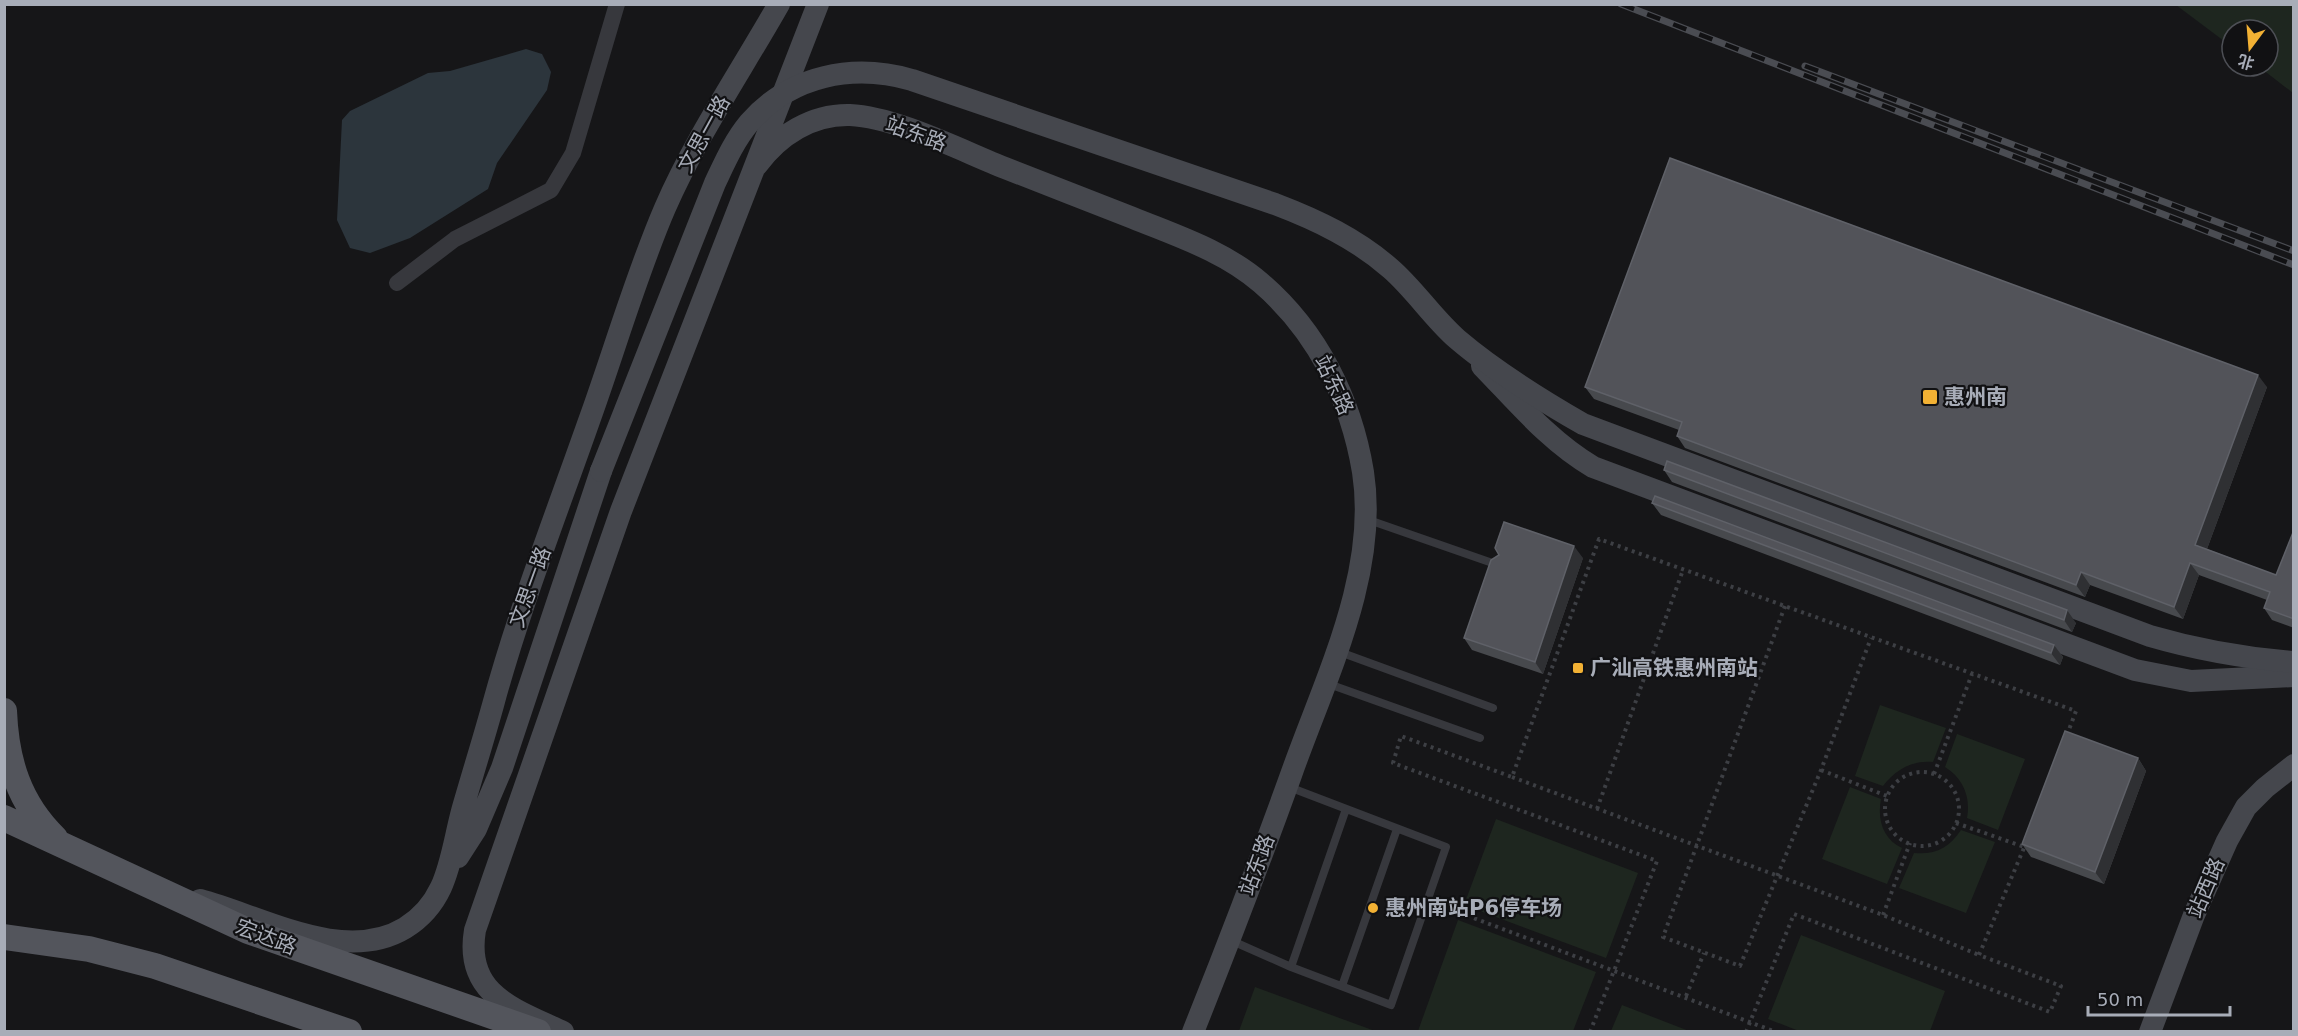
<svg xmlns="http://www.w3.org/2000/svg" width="2298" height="1036" font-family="'DejaVu Sans','Noto Sans SC',sans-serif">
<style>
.green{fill:#1e261f}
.water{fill:#2c353c}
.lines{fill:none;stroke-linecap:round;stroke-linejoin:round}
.path{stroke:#3d3f44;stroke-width:4;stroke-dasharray:3 4.5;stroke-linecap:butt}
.lane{stroke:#37383d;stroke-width:8}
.street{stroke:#37383d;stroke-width:16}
.secondary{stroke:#45474d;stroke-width:22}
.primary{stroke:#53555c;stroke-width:26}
.rail-casing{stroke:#4a4c52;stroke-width:7}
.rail{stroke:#111113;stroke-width:4.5;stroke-dasharray:14;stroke-linecap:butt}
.secondary-bridge{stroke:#45474d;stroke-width:22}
.wall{fill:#47494d}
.shaded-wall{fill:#2f3033}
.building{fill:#525359;stroke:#5f6168;stroke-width:1.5}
.poi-dot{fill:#f2b134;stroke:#111113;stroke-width:2}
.labels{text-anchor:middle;stroke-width:4.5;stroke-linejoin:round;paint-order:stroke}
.street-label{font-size:21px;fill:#a8adb8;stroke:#111113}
.poi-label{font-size:21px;font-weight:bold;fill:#a8adb8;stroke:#111113;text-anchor:start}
</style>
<rect width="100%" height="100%" fill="#161618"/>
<path class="green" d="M2176,5H2293V93L2258,66H2268V30H2232V47Z
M1880,705L1946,728L1933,762C1912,760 1895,770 1883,786L1855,776Z
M1957,734L2025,759L1998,830L1967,818C1971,797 1963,778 1945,767Z
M1850,787L1881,799C1877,820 1883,839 1902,848L1887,884L1822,859Z
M1496,819L1638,873L1606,958L1464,905Z
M1961,830L1995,842L1966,913L1899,888L1914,853C1935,855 1949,848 1961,830Z
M1458,920L1596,972L1573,1031H1418Z
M1801,935L1945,991L1930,1031H1799L1768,1019Z
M1255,987L1375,1031H1239Z
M1622,1005L1689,1031H1611Z"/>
<path class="water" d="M526,49L542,54L551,72L547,90L497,163L488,189L410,238L370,253L350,248L337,220L342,120L350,111L428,73L450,71Z"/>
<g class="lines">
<path class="path" d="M1785,606L1663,937L1740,966L1821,770L1871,638
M1821,770L1887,796
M1885 809a37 37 0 1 1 74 0a37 37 0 1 1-74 0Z
M1934,774L1972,674
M1512,777L1883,915L1979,955
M1597,809L1683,570
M1956,823L2024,847
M1439,905L1776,1032
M1883,915L1910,843
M1686,996L1704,953
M1590,1032L1657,861L1393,763L1401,736L1512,777L1599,539L2076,711L2067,735
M1746,1032L1794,914L2050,1012L2061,986L1979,955L2026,843"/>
<path class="lane" d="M1366,519L1501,566
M1337,651L1493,708
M1326,683L1480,738
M1230,940L1291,967L1391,1005L1446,847L1289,787
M1291,967L1346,809
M1342,986L1397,829"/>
<path class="street" d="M397,283L455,239L551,190L573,153L617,4"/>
<path class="secondary" d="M757,165C779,135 812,114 850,115C896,117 962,151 1005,168C1048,185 1090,201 1133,218C1177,236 1224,251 1261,283C1317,331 1351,399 1363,472C1379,574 1324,681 1291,775C1260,861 1227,947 1193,1032
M1482,366C1518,403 1549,441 1593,467L2135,670L2191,681L2294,676
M458,857L476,829L502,768L601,471
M200,900C261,916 344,965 405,928C449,901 450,856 462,811C472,776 483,741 493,705C519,609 556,515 589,421C614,352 636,275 665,208C696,137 741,71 779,4
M563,1032C515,1009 464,995 475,930L621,511L818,4
M2150,1032L2194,915L2227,841L2246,807L2265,788L2294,765"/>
<path class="primary" d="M4,711C6,761 19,803 55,838
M4,818L248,931L538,1032
M4,937L89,949L155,966L349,1032"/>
<g class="rail-casing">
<path id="rail" d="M1621,4L2294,265
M1805,66L2294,251"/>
</g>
<use href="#rail" class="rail"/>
<path class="secondary-bridge" d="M601,471L715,183C725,162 734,141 749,123C791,75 853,63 912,80L1275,204C1317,220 1357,239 1391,269C1415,290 1433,318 1457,339C1491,368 1543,401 1583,424L2150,636C2198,650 2244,658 2294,662"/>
</g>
<path class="wall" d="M1585,387H2267L2207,549L2276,575L2294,530V628L2272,620L2264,608L2267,600L2199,575L2183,619L2090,585L2085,597L1685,448L1677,436L1679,430L1594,399Z
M1664,470L2076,623L2072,632L1672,482Z
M1652,503L2054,645L2063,657L2060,665L1661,515Z
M1583,558L1543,674L1472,650L1464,638Z
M2138,758L2146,771L2104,884L2031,857L2022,844Z"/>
<path class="shaded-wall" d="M2258,375L2267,387L2204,557L2195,545Z
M1574,546L1583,558L1543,674L1535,662Z
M2190,563L2199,575L2183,619L2174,607Z
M2081,572L2090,585L2085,597L2076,585Z
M2067,610L2076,623L2072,632L2064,620Z
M2054,645L2063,657L2060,665L2051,653Z
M2138,758L2146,771L2104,884L2095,872Z"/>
<path class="building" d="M1670,158L2258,375L2195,545L2276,575L2294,530V619L2264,608L2270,592L2190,563L2174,607L2081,572L2076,585L1677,436L1682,422L1585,387Z
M1667,461L2067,610L2064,620L1664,470Z
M1655,496L2054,645L2051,653L1652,503Z
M1504,522L1574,546L1535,662L1464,638L1491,560L1499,555L1495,548Z
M2065,731L2138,758L2095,872L2022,844Z"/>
<g class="poi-dot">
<rect x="1922" y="389" width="16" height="16" rx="3"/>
<rect x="1572" y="662" width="12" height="12" rx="3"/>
<circle cx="1373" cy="908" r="6"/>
</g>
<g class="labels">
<g class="street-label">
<text transform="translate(704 134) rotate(-61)" y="7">文思一路</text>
<text transform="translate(916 134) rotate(20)" y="7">站东路</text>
<text transform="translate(1334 385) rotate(65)" y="7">站东路</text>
<text transform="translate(530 587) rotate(-70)" y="7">文思一路</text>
<text transform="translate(1257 865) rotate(-70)" y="7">站东路</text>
<text transform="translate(2206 888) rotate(-67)" y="7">站西路</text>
<text transform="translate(266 937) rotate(21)" y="7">宏达路</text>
</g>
<g class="poi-label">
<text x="1944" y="404">惠州南</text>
<text x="1590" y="675">广汕高铁惠州南站</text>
<text x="1385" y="915">惠州南站P6停车场</text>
</g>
</g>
<rect width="2298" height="1036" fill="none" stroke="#a8adb8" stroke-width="12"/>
<g transform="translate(2250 48) rotate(196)"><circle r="28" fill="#111113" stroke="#4d4f55" stroke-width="1.5"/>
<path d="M0-4.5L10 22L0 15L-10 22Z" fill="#f2b134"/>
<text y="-9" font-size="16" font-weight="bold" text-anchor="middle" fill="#a8adb8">北</text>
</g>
<path d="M2088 1006v9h142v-9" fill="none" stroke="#a8adb8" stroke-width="3"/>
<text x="2097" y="1006" font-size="18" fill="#a8adb8" stroke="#111113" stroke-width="4.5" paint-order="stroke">50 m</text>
</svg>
